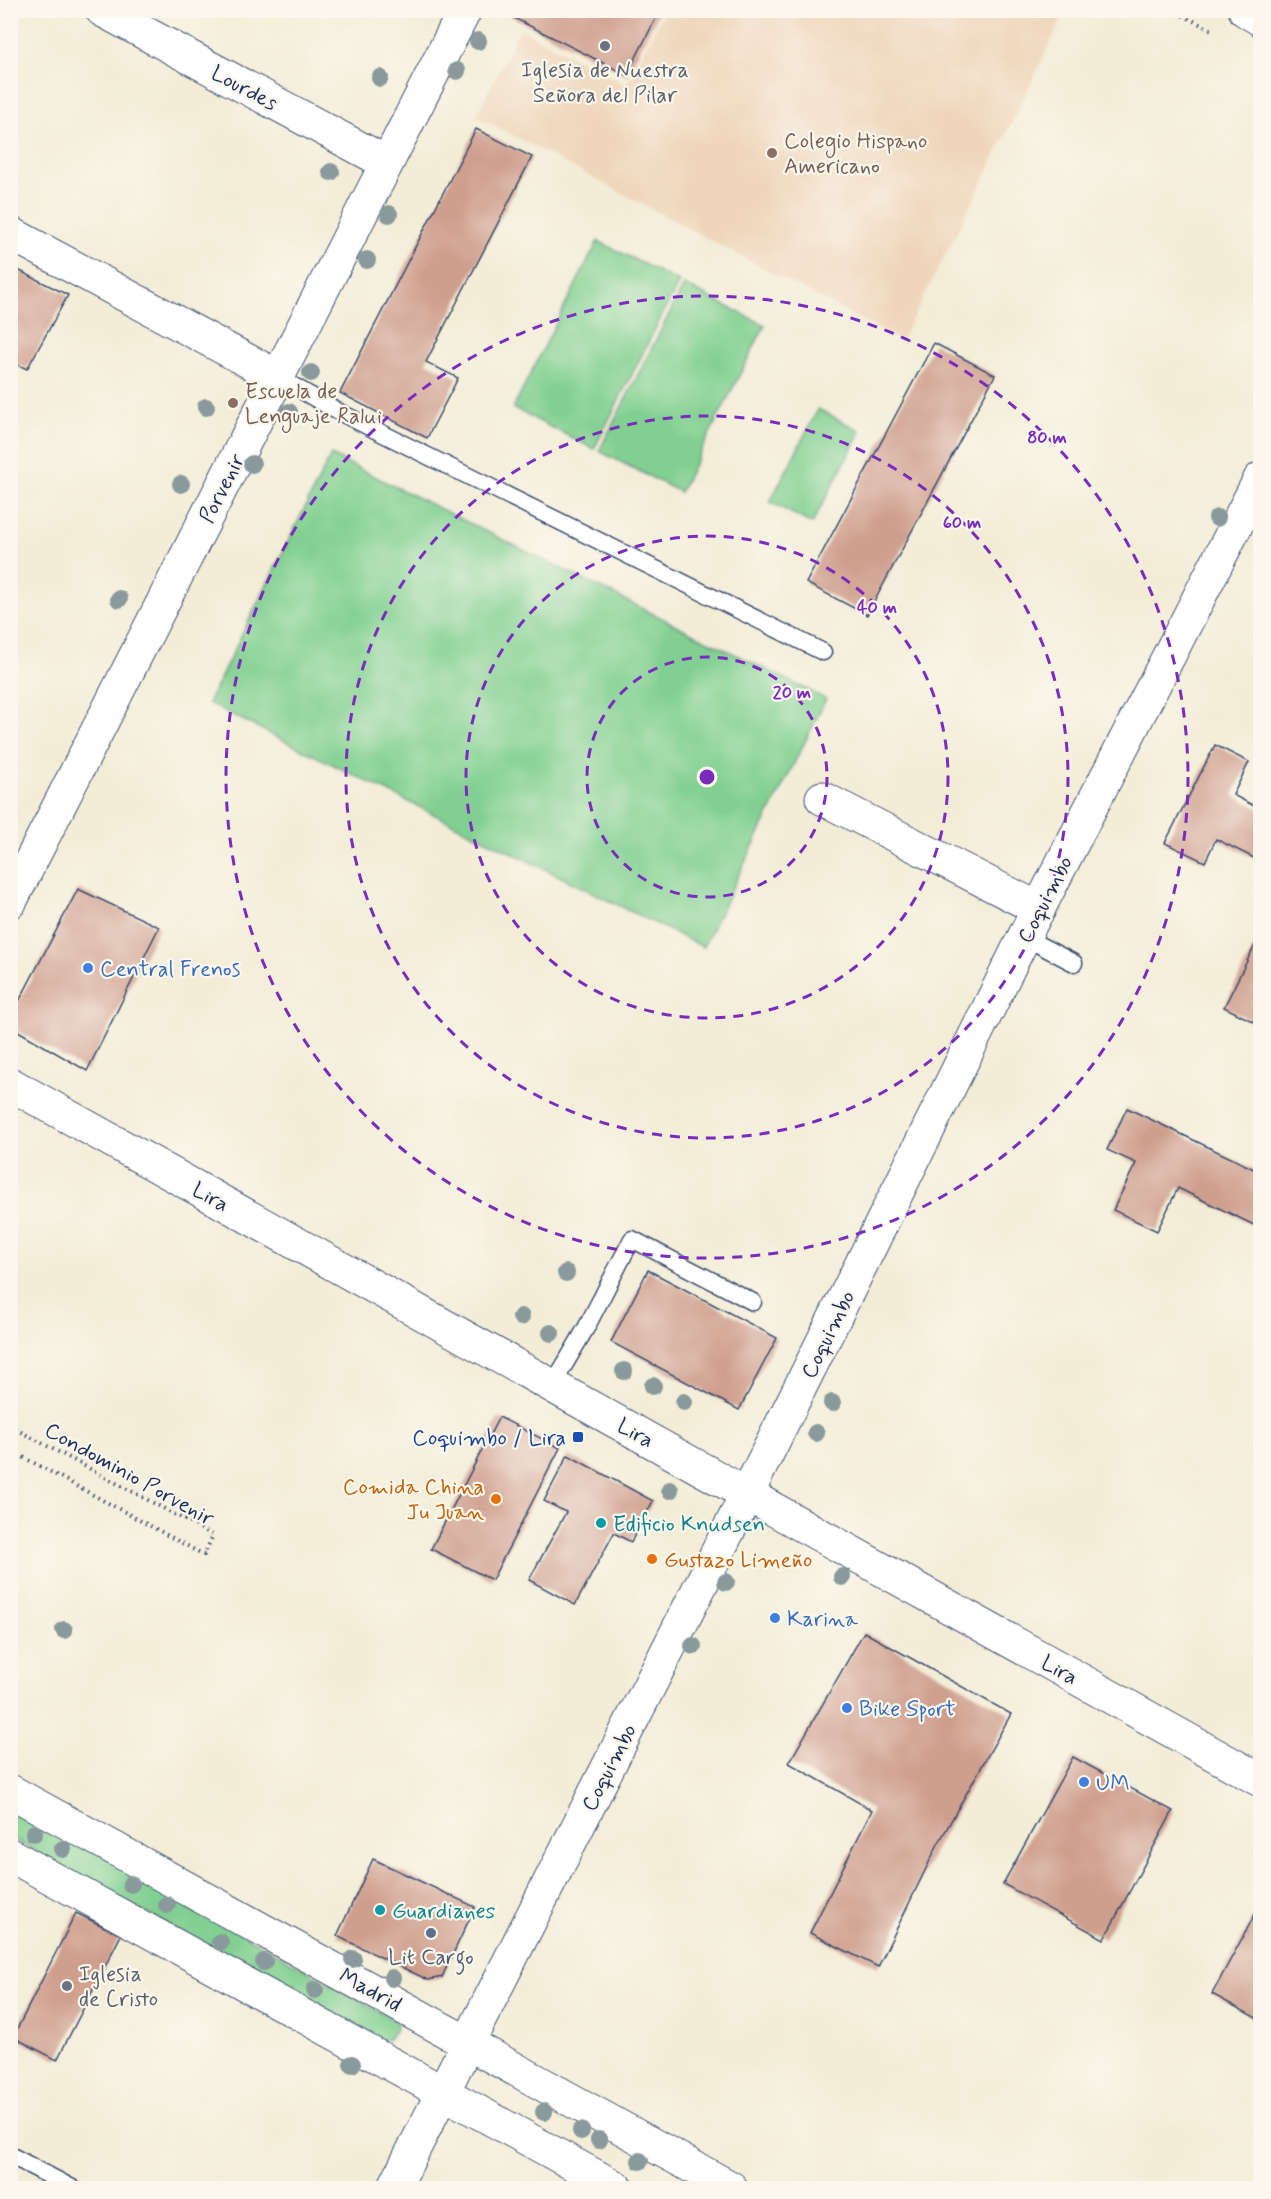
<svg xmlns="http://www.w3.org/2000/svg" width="1271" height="2199" font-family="Mynerve,sans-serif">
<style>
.built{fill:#efd6bb}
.green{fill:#81d091;stroke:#4e8078;stroke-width:1.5}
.building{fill:#cf9f8e}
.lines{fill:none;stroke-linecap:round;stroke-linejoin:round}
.service-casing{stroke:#3b4c70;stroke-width:19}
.minor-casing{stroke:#3b4c70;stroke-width:35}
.secondary-casing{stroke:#3b4c70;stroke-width:35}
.path{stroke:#3b4c70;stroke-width:4;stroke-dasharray:1.5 4.5;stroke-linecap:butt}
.service{stroke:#fff;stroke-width:16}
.minor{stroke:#fff;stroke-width:33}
.secondary{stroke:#fff;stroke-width:33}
.tree{fill:#8a9a9c}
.ring{fill:none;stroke:#7b2cbf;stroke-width:3;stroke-dasharray:10 8}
.worship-dot{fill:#6b7280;stroke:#fbf7ec;stroke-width:2}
.education-dot{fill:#8d6e63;stroke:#fbf7ec;stroke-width:2}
.shop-dot{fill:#3f7fe0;stroke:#fbf7ec;stroke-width:2}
.transit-dot{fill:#1a4fb4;stroke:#fbf7ec;stroke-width:2}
.food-dot{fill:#e8710a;stroke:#fbf7ec;stroke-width:2}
.culture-dot{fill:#0f9aa8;stroke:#fbf7ec;stroke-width:2}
.service-dot{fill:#5c6f8a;stroke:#fbf7ec;stroke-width:2}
.labels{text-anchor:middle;stroke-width:4.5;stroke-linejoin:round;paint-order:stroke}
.worship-label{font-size:22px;fill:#5b616d;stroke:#fbf7ec}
.street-label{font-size:22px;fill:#1b2f5e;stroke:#fbf7ec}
.education-label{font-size:22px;fill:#785e54;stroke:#fbf7ec;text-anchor:start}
.shop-label{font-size:22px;fill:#366cbe;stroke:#fbf7ec;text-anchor:start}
.transit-label{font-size:22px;fill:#164399;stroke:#fbf7ec;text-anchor:end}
.food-label{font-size:22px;fill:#c56008;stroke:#fbf7ec;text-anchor:end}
.culture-label{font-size:22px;fill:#0d838f;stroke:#fbf7ec;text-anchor:start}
.service-label{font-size:22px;fill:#4e5e75;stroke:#fbf7ec}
.centre{fill:#7b2cbf;stroke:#fbf7ec;stroke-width:3}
.ring-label{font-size:18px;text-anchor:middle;font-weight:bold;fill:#7b2cbf;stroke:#fbf7ec;stroke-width:4.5;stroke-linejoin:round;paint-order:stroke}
</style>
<rect width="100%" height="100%" fill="#fbf7ec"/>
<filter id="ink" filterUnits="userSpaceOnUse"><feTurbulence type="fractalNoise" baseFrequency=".0167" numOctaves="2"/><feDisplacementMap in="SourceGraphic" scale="12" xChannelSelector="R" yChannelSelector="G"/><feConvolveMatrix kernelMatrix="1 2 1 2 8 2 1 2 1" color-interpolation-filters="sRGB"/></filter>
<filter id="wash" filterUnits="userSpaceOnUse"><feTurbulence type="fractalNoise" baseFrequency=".008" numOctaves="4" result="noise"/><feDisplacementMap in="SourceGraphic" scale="24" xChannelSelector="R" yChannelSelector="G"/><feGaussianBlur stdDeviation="1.35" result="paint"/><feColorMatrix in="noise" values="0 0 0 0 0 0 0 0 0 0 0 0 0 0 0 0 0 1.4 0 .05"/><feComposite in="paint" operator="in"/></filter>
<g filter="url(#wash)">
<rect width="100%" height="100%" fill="#f3edd7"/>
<path class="built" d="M664,11H1066L978,191L901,341L476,116L520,29L626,85Z"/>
<path class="green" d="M598,241L679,282L594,449L513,408Z
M684,285L765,325L680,492L599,451Z
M818,409L861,431L812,524L770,502Z
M331,455L826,699L703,947L208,703Z
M10,1803L398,2022L395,2031L387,2040H375L11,1838Z"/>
<g id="blocks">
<path class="building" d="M513,10H660L627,75L510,16Z
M476,129L532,157L426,362L458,378L427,438L340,393Z
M10,266L68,295L27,369L10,361Z
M934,343L995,375L867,615L806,583Z
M1215,745L1249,762L1233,795L1260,809V861L1216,839L1205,862L1165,843Z
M78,889L159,927L87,1071L18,1031L15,1009Z
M1260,935V1025L1224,1007Z
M1127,1108L1260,1172V1228L1178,1188L1157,1231L1113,1210L1136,1163L1107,1150Z
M648,1270L777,1338L739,1410L611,1342Z
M499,1417L560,1448L492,1580L431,1549Z
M568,1455L653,1501L631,1542L614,1533L575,1605L529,1580L566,1512L544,1501Z
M864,1632L1011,1714L937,1846L878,1967L810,1933L872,1810L789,1763Z
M1073,1757L1173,1811L1104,1939L1003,1884Z
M373,1859L475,1907L442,1977L428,1980L337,1936Z
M1260,1905V2020L1212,1994Z
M76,1913L121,1935L57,2060L13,2037Z"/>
</g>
</g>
<g filter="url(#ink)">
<use href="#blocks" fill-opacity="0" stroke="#3b4c70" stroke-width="1.5"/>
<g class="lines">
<g class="service-casing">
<path id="service" d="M278,377L337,411L823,652
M1024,937L1074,963
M552,1386L586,1328L632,1239L753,1302
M10,2155L72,2188"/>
</g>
<g class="minor-casing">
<path id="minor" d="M102,10L387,163
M10,233L278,377
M822,798L1039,909
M10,902L465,10
M10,1791L731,2188
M10,1855L617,2188
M394,2188L747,1494L1024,937L1260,479"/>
</g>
<g class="secondary-casing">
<path id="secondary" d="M1245,10L1260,19
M10,1084L1260,1780"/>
</g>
<path class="path" d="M1172,10L1214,31
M10,1426L213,1535L204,1555L10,1450"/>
<use href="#service" class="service"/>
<use href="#minor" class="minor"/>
<use href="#secondary" class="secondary"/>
</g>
<g class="tree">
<circle cx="478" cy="41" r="9"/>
<circle cx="457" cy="71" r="9"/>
<circle cx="380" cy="78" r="9"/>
<circle cx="331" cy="172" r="9"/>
<circle cx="389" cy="214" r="9"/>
<circle cx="367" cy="260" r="9"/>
<circle cx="311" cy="373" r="9"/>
<circle cx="206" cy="407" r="9"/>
<circle cx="289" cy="412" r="9"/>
<circle cx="252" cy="464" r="9"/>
<circle cx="181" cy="484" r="9"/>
<circle cx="1217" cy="518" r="9"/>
<circle cx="119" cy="599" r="9"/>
<circle cx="566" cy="1273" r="9"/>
<circle cx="521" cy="1317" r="9"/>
<circle cx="551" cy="1333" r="9"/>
<circle cx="624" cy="1371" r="9"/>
<circle cx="653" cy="1386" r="9"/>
<circle cx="684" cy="1402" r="9"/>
<circle cx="832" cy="1403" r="9"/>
<circle cx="816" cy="1433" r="9"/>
<circle cx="670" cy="1490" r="9"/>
<circle cx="842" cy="1577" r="9"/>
<circle cx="726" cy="1582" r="9"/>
<circle cx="64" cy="1630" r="9"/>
<circle cx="693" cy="1646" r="9"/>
<circle cx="34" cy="1833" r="9"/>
<circle cx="63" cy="1849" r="9"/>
<circle cx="131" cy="1884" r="9"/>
<circle cx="167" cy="1905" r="9"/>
<circle cx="220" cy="1942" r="9"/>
<circle cx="353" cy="1959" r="9"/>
<circle cx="264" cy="1962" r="9"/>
<circle cx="392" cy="1978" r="9"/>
<circle cx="315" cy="1990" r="9"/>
<circle cx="352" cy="2064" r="9"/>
<circle cx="544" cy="2112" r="9"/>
<circle cx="581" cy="2131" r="9"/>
<circle cx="599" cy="2140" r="9"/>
<circle cx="640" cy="2161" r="9"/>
</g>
</g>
<g class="ring">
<circle cx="707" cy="777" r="120"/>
<circle cx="707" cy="777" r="241"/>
<circle cx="707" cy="777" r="361"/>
<circle cx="707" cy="777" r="481"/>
</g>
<g class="worship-dot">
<circle cx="605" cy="46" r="6"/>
<circle cx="67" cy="1986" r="6"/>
</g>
<g class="education-dot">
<circle cx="772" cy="153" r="6"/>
<circle cx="233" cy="403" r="6"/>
</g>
<g class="shop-dot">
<circle cx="88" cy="968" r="6"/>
<circle cx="775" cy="1618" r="6"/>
<circle cx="847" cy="1708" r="6"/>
<circle cx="1084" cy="1782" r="6"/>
</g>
<rect class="transit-dot" x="572" y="1431" width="12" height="12" rx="3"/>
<g class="food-dot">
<circle cx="496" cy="1499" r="6"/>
<circle cx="652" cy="1559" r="6"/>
</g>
<g class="culture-dot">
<circle cx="601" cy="1523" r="6"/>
<circle cx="380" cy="1910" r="6"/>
</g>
<circle class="service-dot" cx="431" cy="1933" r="6"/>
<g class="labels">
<g class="worship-label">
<text x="605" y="77">Iglesia de Nuestra<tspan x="605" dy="25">Señora del Pilar</tspan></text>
<text x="79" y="1981" text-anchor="start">Iglesia<tspan x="79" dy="25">de Cristo</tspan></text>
</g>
<g class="street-label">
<text transform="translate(245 87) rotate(28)" y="8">Lourdes</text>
<text transform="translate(221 488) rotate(-63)" y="8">Porvenir</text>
<text transform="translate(1044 899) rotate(-63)" y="8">Coquimbo</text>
<text transform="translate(211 1196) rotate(29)" y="8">Lira</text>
<text transform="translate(827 1334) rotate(-64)" y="8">Coquimbo</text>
<text transform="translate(636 1432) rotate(29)" y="8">Lira</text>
<text transform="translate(130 1473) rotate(29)" y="8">Condominio Porvenir</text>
<text transform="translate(1060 1669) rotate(29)" y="8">Lira</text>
<text transform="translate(608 1767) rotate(-63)" y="8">Coquimbo</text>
<text transform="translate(371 1989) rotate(29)" y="8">Madrid</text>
</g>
<g class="education-label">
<text x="784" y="148">Colegio Hispano<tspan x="784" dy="25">Americano</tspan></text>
<text x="245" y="398">Escuela de<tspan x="245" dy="25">Lenguaje Ralui</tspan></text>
</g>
<g class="shop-label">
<text x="100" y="976">Central Frenos</text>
<text x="787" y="1626">Karina</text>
<text x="859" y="1716">Bike Sport</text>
<text x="1096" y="1790">UM</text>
</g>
<g class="transit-label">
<text x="566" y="1445">Coquimbo / Lira</text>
</g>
<g class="food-label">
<text x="484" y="1494">Comida China<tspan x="484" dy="25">Ju Juan</tspan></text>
<text x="664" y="1567" text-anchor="start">Gustazo Limeño</text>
</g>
<g class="culture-label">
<text x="613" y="1531">Edificio Knudsen</text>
<text x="392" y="1918">Guardianes</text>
</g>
<g class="service-label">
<text x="431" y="1964">Lit Cargo</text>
</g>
</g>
<circle cx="707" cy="777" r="9" class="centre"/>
<g class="ring-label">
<text x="1047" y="443">80 m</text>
<text x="962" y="528">60 m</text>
<text x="877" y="613">40 m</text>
<text x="792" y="698">20 m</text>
</g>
<rect width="1271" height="2199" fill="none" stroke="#fbf7ec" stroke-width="36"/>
</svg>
